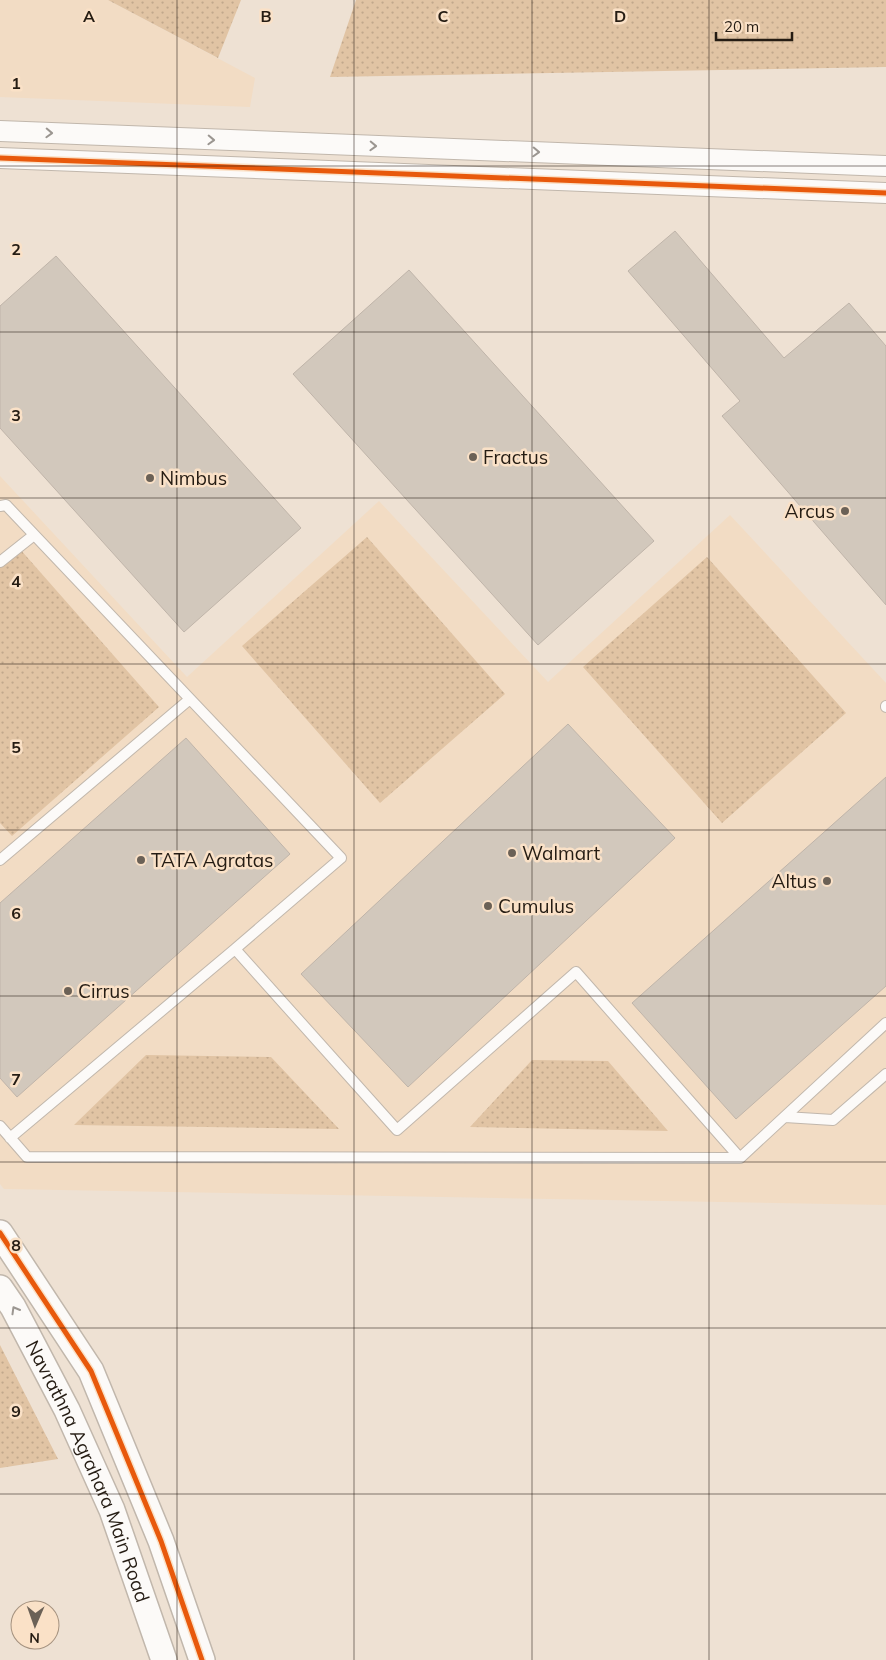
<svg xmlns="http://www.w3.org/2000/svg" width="886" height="1660" font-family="Mulish,sans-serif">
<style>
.built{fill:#f2dcc4}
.grass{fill:url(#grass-dots)}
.building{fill:#d2c8bc;stroke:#bfb4a9}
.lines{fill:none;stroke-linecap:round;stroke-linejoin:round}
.service-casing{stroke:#c1b7ac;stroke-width:12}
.minor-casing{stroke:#c1b7ac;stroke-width:22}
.tertiary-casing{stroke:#c1b7ac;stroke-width:28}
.service{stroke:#fcfaf8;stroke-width:10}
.minor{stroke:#fcfaf8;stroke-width:20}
.tertiary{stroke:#fcfaf8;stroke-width:25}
.cycleway-casing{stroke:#fae1c7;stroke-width:8}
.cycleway{stroke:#e8590c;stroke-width:5}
.oneway{stroke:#9b9691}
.grid{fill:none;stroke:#251c13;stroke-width:1;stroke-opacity:0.55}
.poi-dot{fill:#6b6156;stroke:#fae1c7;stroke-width:2}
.labels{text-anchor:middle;stroke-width:5;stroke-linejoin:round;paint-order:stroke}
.poi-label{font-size:19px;fill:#251c13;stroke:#fae1c7;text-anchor:start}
.street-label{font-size:19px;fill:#251c13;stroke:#fae1c7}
.grid-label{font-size:16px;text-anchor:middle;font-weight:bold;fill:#251c13;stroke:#fae1c7;stroke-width:5;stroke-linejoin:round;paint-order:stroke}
</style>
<defs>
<pattern id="grass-dots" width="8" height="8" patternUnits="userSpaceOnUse" patternTransform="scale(1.25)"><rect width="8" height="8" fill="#e1c4a4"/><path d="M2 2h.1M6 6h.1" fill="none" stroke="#c1a88c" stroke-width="1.8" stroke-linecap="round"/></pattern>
</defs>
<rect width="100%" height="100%" fill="#eee1d3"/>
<path class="built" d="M0,0H108L255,78L250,107L0,97Z
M0,476L187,677L379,501L548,682L730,515L886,683V1205L4,1189L0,1184Z"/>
<path class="grass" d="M108,0H241L218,58Z
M356,0H886V67L330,77Z
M367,537L505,694L380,803L242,646Z
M19,548L159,707L12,836L0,823V565Z
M707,557L846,713L722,823L583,667Z
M146,1055L271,1057L339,1129L74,1125Z
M532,1060L608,1061L668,1131L470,1127Z
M0,1345L58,1459L0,1468Z"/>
<path class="building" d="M675,231L784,358L849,303L886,346V605L722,416L740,401L628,271Z
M56,256L301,528L184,632L0,428V306Z
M409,270L654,541L538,645L293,374Z
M568,724L675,838L408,1087L301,974Z
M186,738L290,854L17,1097L0,1078V903Z
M886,777V986L736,1119L632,1003Z"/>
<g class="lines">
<g class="service-casing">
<path id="service" d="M0,506L6,505L341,858L235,949
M0,562L34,535
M886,706V707
M0,860L190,699
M785,1117L833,1120L886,1074
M0,1126L27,1157L740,1158L886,1023
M10,1138L235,949L397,1130L576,972L740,1158"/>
</g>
<g class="minor-casing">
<path id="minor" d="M0,131L886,166
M0,158L886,193"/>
</g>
<g class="tertiary-casing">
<g id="tertiary">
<path d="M0,1233L91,1371L161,1541L202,1660"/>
<path id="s1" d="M0,1288L13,1307L67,1410L112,1510L164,1660"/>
</g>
</g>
<use href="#service" class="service"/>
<use href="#minor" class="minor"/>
<use href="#tertiary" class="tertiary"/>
<g class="cycleway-casing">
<path id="cycleway" d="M0,158L886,193
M0,1233L91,1371L161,1541L202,1660"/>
</g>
<use href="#cycleway" class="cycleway"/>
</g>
<defs><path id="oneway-chevron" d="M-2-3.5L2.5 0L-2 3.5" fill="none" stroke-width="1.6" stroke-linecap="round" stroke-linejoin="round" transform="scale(1.25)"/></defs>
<g class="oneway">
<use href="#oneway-chevron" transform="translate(49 133) rotate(2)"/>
<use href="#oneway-chevron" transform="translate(211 140) rotate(2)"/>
<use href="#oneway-chevron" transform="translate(373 146) rotate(2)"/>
<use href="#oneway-chevron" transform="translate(536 152) rotate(2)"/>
<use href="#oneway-chevron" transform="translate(15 1310) rotate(-120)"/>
</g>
<path class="grid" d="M177,0V1660M354,0V1660M532,0V1660M709,0V1660M0,166H886M0,332H886M0,498H886M0,664H886M0,830H886M0,996H886M0,1162H886M0,1328H886M0,1494H886"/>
<g class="poi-dot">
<circle cx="473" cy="457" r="5"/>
<circle cx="150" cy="478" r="5"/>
<circle cx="845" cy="511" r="5"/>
<circle cx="512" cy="853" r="5"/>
<circle cx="141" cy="860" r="5"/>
<circle cx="827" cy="881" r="5"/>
<circle cx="488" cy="906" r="5"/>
<circle cx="68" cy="991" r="5"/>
</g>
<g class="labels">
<g class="poi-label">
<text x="483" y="464">Fractus</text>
<text x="160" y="485">Nimbus</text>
<text x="835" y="518" text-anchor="end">Arcus</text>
<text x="522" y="860">Walmart</text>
<text x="151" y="867">TATA Agratas</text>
<text x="817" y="888" text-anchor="end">Altus</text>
<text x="498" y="913">Cumulus</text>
<text x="78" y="998">Cirrus</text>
</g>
<g class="street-label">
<text dy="7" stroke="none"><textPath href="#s1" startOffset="204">Navrathna Agrahara Main Road</textPath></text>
</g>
</g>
<g class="grid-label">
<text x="89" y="22">A</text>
<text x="266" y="22">B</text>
<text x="443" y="22">C</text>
<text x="620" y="22">D</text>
<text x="16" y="89">1</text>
<text x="16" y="255">2</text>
<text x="16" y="421">3</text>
<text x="16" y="587">4</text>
<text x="16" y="753">5</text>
<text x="16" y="919">6</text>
<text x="16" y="1085">7</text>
<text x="16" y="1251">8</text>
<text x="16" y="1417">9</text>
</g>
<g transform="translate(35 1625) rotate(182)"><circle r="24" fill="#fae1c7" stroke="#a5927f"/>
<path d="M0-4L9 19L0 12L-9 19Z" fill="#6b6156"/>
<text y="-8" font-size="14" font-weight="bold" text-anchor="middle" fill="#251c13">N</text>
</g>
<path d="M716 32v8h76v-8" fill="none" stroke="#251c13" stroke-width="2.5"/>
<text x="724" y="32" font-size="15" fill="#251c13" stroke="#fae1c7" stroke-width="4" paint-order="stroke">20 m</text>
</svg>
